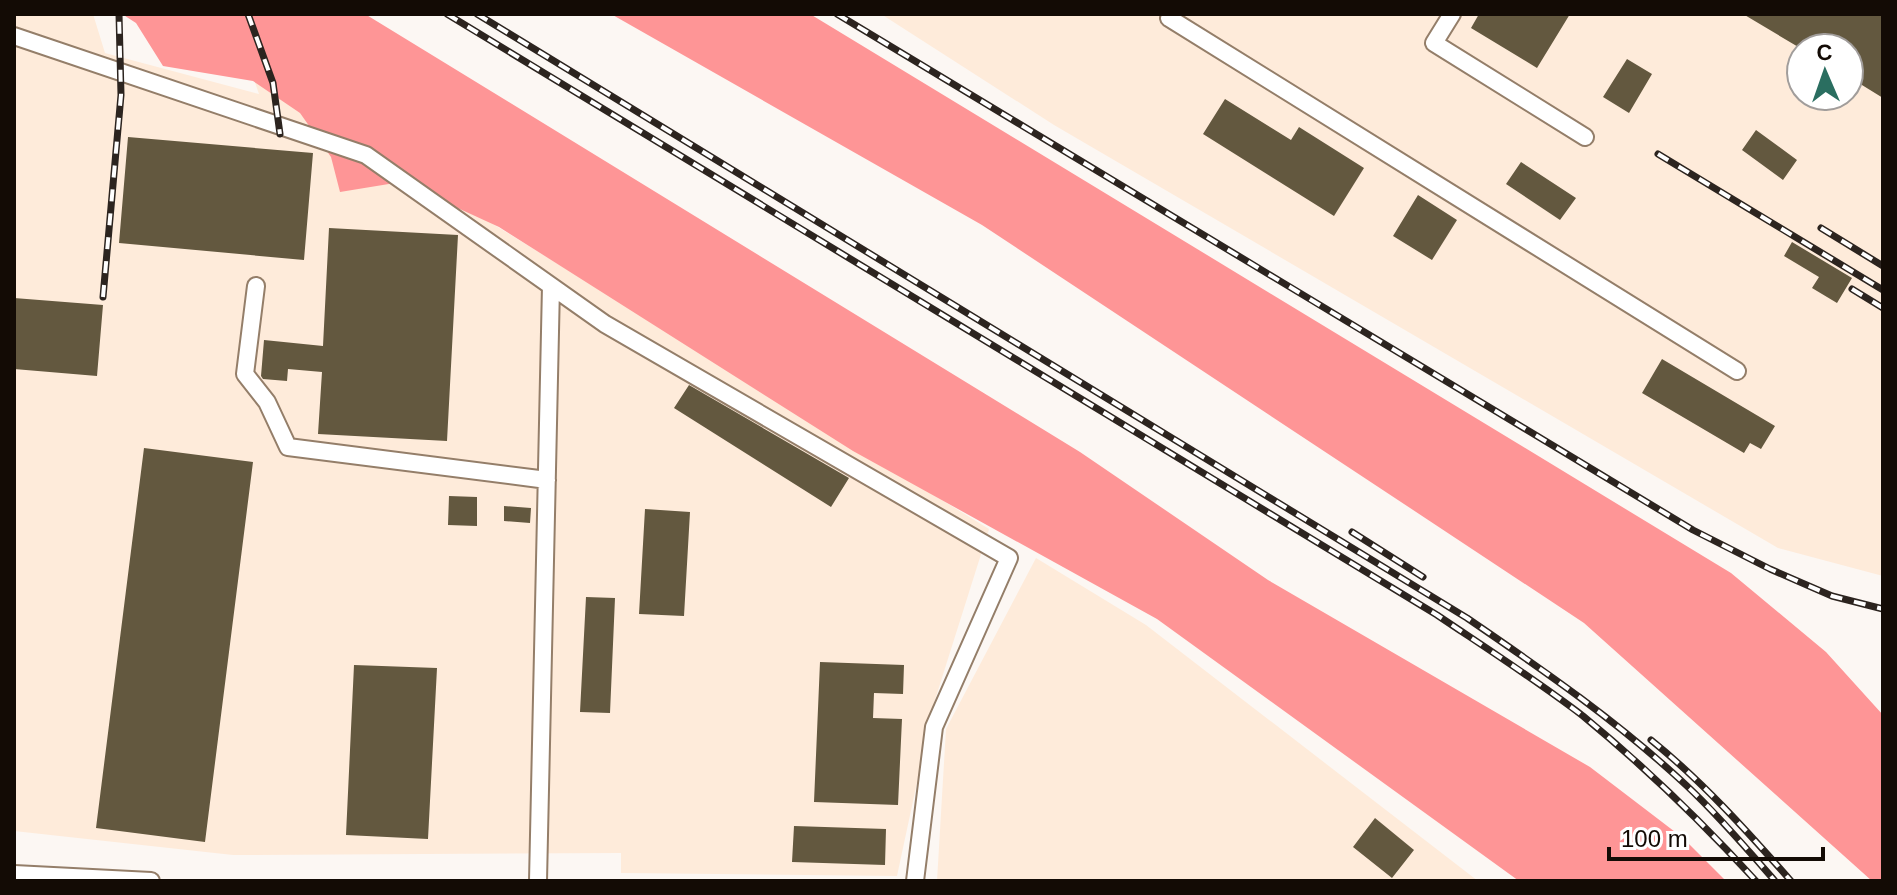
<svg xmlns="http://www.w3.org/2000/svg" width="1897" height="895" font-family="Arial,sans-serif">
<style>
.built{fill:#feebda;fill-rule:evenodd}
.forest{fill:#fe9596}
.building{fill:#63583f}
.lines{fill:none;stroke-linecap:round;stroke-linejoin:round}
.minor-casing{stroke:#947e69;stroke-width:20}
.path{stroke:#9a948f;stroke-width:3;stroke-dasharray:2 6;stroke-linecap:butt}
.minor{stroke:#fff;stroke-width:16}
.rail-casing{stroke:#2c241f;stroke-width:7}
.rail{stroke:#fff;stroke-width:4;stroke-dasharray:12;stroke-linecap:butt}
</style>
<rect width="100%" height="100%" fill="#fcf7f3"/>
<path class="built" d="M14,14H93L105,53L259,94L241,42L319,117L989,529L934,703L897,876L621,873V853L233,855L14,831Z
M881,14H1883V576L1778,548L1054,125ZM1801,48H1849V96H1801Z
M1036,558L1146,625L1478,881H937L946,729Z"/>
<path class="forest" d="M122,14H365L1080,452L1268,580L1590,767L1683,838L1726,881H1519L1157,619L853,451L499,227L401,182L340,192L331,157L300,113L253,81L163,66L136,23Z
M611,14H810L1731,573L1826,652L1883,715V881H1872L1584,623L982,225Z"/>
<path class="building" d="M1479,14H1570L1537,68L1471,28Z
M1743,14H1883V98L1849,77V48H1800Z
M1627,59L1652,74L1629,113L1603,97Z
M1225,99L1291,140L1299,127L1364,168L1334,216L1203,134Z
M1756,130L1797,160L1783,180L1742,150Z
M128,137L313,153L304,260L119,243Z
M1521,162L1576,198L1560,220L1506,184Z
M1418,195L1457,220L1432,260L1393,236Z
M329,228L458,235L447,441L318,434L322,372L288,369L287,381L263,379L261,376L264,340L323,346Z
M1792,242L1852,278L1837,303L1812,288L1819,277L1784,256Z
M14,298L103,305L97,376L14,369Z
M1662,359L1775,426L1761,449L1750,443L1744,453L1642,393Z
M689,385L849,478L831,507L674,408Z
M144,448L253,462L205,842L96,828Z
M449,496L477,497V526L448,525Z
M504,506L531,508L530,523L504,521Z
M645,509L690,512L684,616L639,614Z
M586,597L615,598L610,713L580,712Z
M820,662L904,665L903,694L874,693L873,718L902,719L898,805L814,802Z
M354,665L437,668L428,839L346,835Z
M1375,818L1414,850L1392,878L1353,847Z
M794,826L886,829L885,865L792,862Z"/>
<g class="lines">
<g class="minor-casing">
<path id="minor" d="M1172,14L1169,18L1737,371
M1452,14L1434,43L1585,137
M14,36L366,155L605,324L1009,558L934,727L915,881
M256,286L245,374L267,402L288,447L547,480
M14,874L151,881
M538,881L551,286"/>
</g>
<path class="path" d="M1883,625V626"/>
<use href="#minor" class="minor"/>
<g class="rail-casing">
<path id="rail" d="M248,14L273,83L280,134
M447,14L1437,615C1486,648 1536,680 1583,716C1645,767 1702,822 1756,881
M477,14L1467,618C1543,670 1620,723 1687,786C1718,815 1747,849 1775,881
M837,14L1693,530L1770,569L1832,596L1883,609
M1658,154L1883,290
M1821,228L1883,266
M1852,289L1883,308
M103,297L121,95L119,14
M1352,532L1423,577
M1651,740C1703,782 1747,831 1791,881"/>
</g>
<use href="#rail" class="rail"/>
</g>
<rect width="1897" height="895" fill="none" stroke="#130b05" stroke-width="32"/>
<g transform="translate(1825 72) rotate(358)"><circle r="38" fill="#ffffff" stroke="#a19d9b" stroke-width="2"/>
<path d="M0-6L14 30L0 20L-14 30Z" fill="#2a6e60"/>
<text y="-12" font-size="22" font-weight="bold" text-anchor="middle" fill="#130b05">С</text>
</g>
<path d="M1609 847v12h214v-12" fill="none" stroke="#130b05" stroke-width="4"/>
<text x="1621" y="847" font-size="24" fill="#130b05" stroke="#ffffff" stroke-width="6" paint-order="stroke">100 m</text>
</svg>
